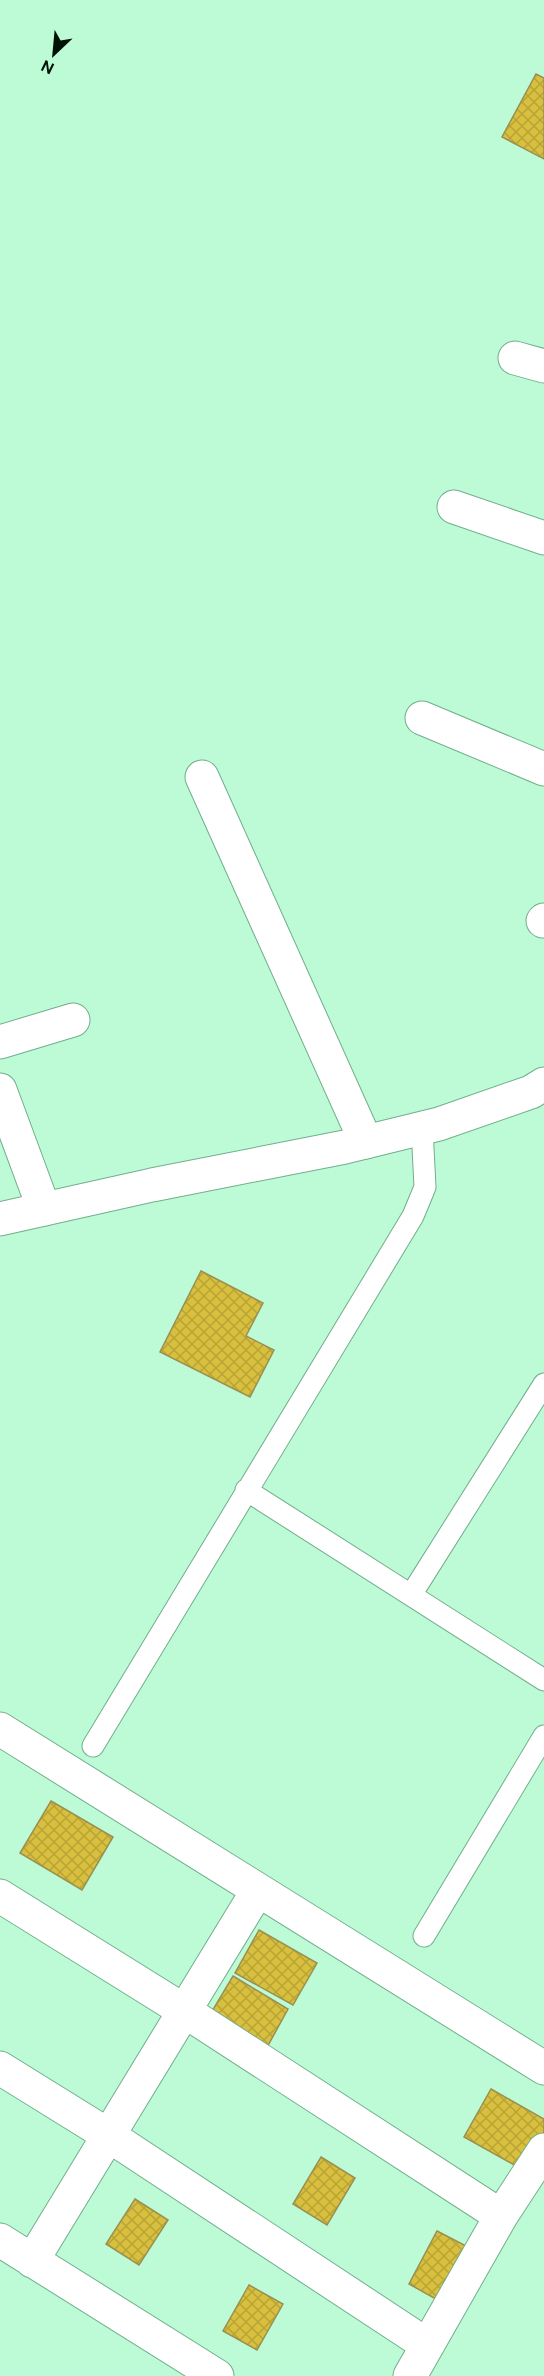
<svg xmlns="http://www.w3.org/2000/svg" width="544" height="2376" font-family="'DM Sans',sans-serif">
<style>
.building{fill:url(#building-cross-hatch);stroke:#9a8f53;stroke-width:1.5}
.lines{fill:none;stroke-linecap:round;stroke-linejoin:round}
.lane-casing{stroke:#72ae8c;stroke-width:23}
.street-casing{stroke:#72ae8c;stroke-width:35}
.secondary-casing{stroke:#72ae8c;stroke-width:35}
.lane{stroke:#fff;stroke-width:21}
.street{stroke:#fff;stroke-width:33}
.secondary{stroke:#fff;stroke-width:33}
</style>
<defs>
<pattern id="building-cross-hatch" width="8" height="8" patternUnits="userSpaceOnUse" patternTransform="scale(1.5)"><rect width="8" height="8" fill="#d8c03e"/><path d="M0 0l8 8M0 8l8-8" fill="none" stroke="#b8a435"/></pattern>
</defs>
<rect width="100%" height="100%" fill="#bcfbd6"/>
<path class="building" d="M536,74L544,78V159L502,137Z
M201,1271L263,1303L246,1336L274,1350L250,1397L160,1352Z
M51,1801L113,1837L82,1890L20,1853Z
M259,1930L317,1963L293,2005L235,1973Z
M233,1976L288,2009L265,2051L208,2018Z
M491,2089L544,2119V2140L527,2172L464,2137Z
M321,2157L355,2178L327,2225L293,2204Z
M135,2199L168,2220L139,2265L106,2244Z
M437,2231L472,2249L443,2303L409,2284Z
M249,2285L283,2304L257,2350L223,2331Z"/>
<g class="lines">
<g class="lane-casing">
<path id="lane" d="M246,1490L544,1680
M411,1595L544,1384
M93,1746L413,1216L425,1187L422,1128
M424,1936L544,1736"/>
</g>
<g class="street-casing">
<path id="street" d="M515,358L544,366
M454,507L544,538
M422,718L544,769
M202,777L366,1142
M543,921L544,920
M0,1042L73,1020
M0,1090L44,1209
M0,1729L544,2068
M0,1896L183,2010L501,2216
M0,2068L108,2135L427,2345
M0,2240L217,2376
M32,2261L258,1890
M410,2376L501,2216L544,2150"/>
</g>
<g class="secondary-casing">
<path id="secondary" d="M0,1219L152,1185L345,1147L439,1124L531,1092L544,1084"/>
</g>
<use href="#lane" class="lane"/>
<use href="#street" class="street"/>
<use href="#secondary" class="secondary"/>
</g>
<g transform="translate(54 54) rotate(206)" stroke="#bcfbd6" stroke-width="4.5" paint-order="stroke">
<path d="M0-4.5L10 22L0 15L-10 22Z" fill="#001106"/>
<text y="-9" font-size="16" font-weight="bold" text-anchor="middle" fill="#001106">N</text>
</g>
</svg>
